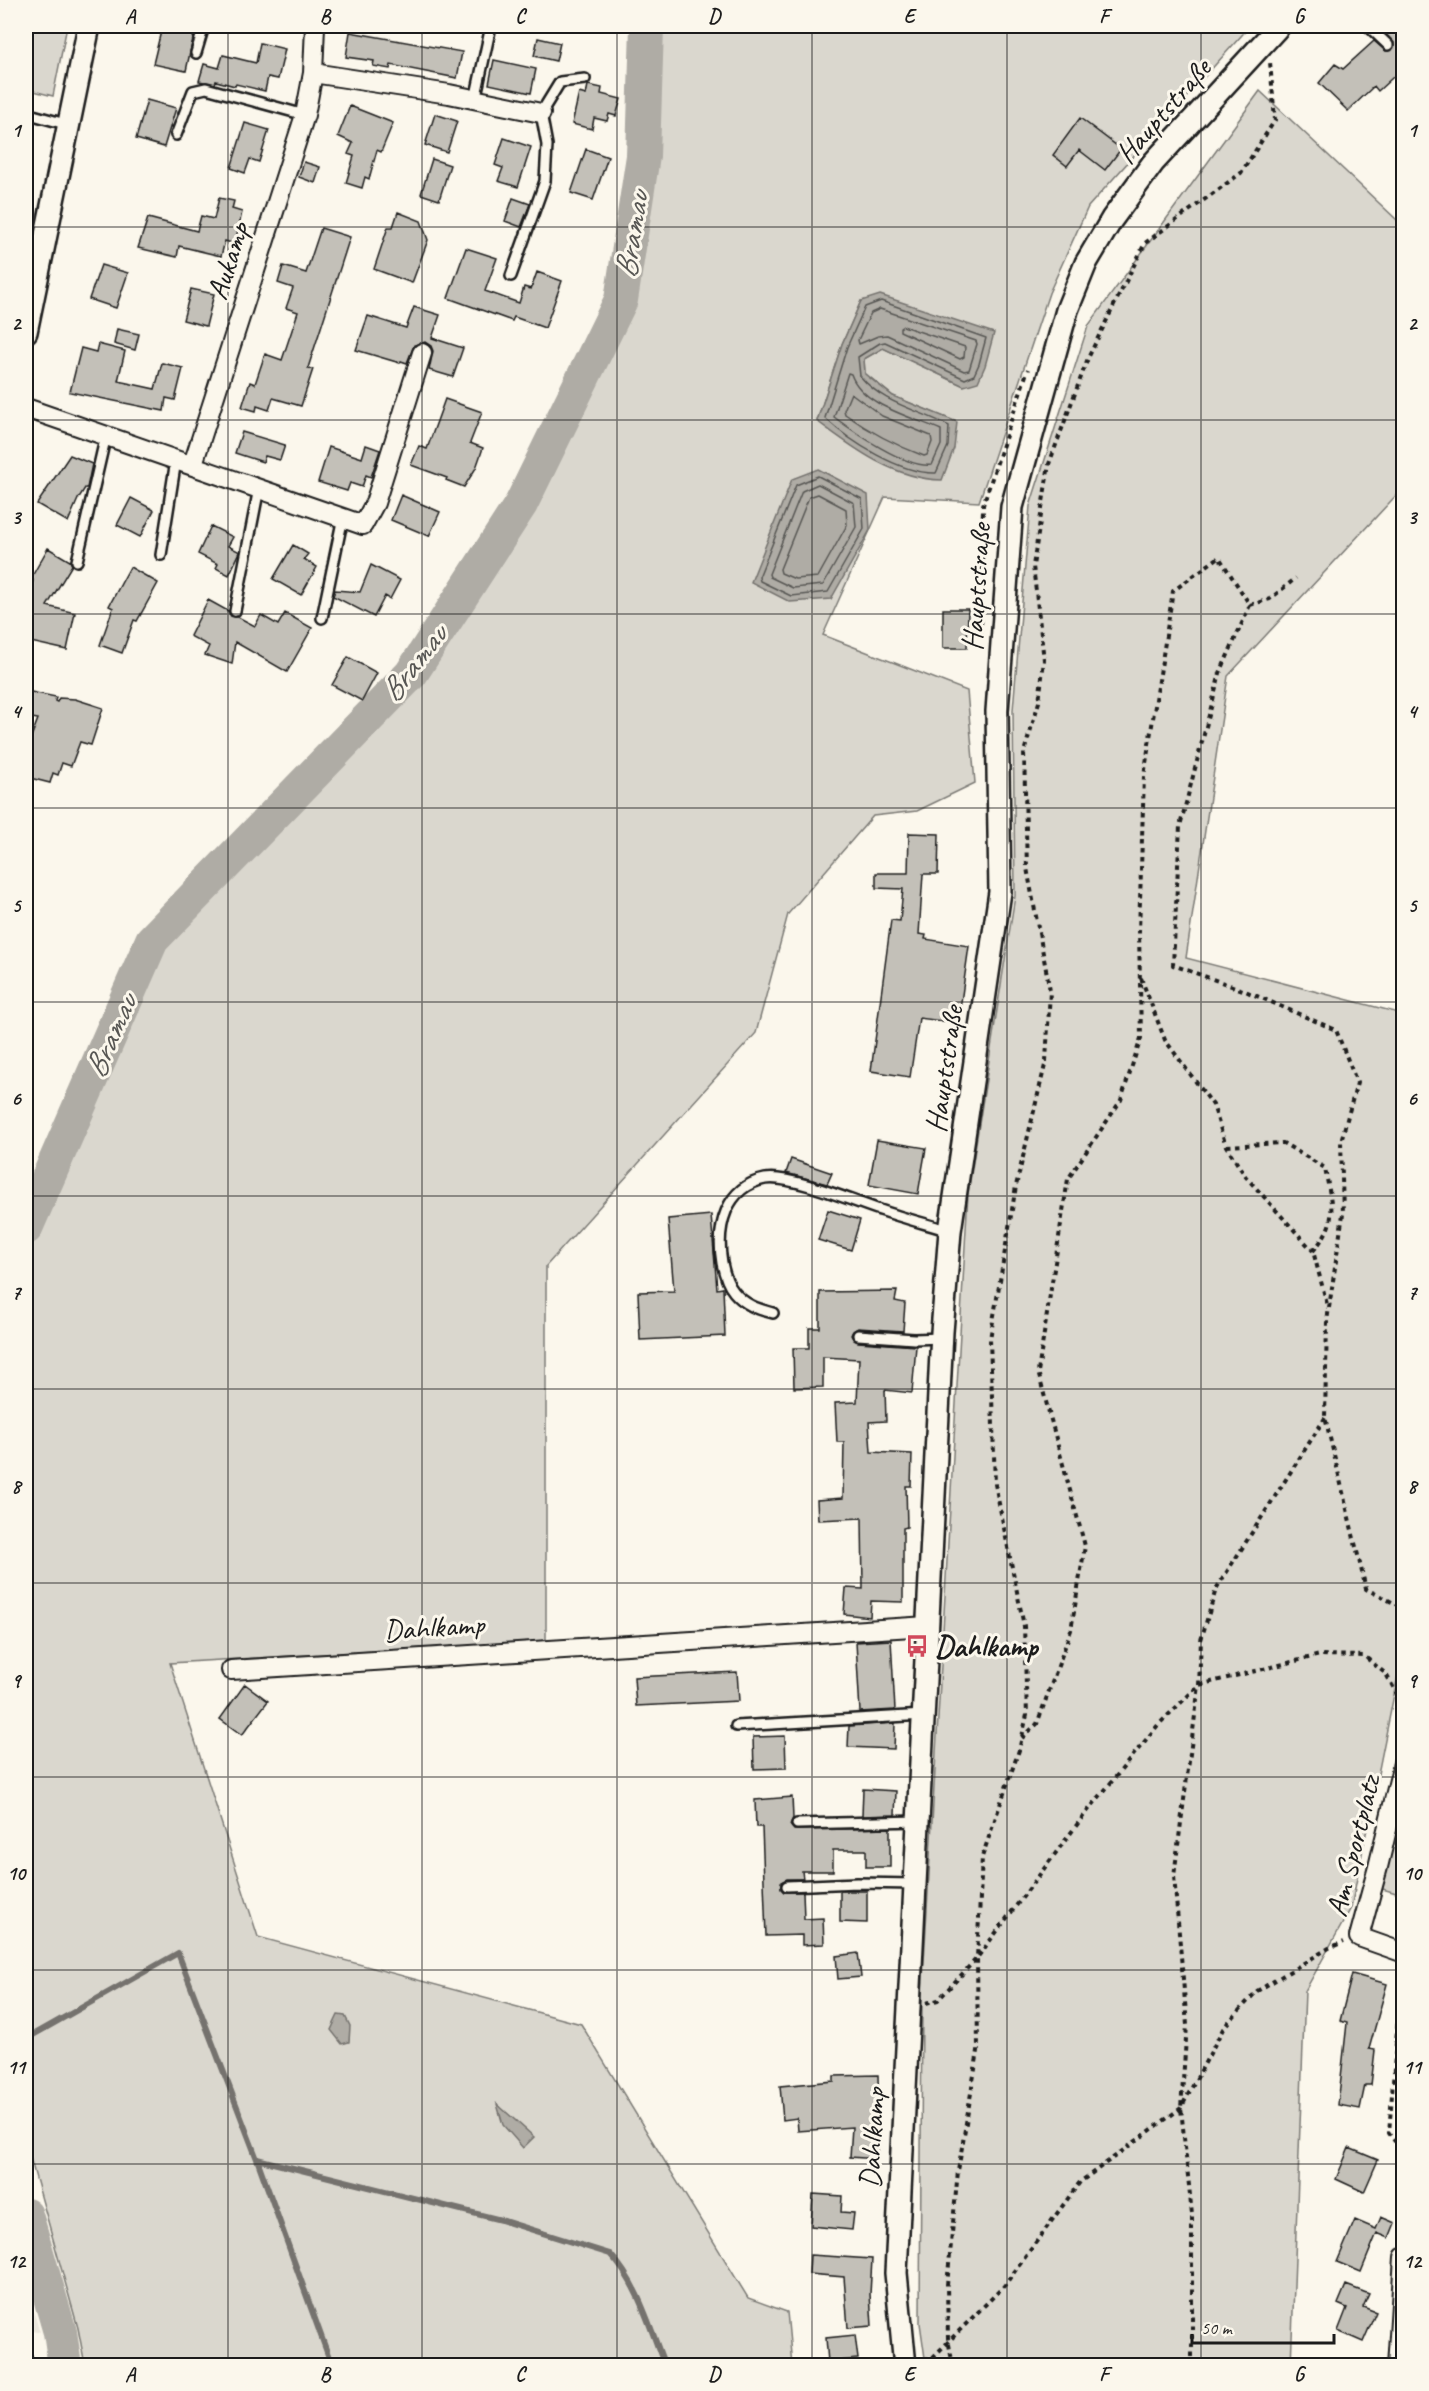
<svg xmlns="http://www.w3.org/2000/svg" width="1429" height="2391" font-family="Caveat,sans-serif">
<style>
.built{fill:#eae6dc}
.green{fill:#dad7ce;stroke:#7b7a75;stroke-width:1.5;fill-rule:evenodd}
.water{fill:#afaca5;stroke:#74726e;stroke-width:1.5}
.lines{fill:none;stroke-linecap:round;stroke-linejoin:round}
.shore{stroke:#575653;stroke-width:1.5}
.stream{stroke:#74726e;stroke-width:6}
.river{stroke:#afaca5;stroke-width:34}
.building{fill:#c3c0b8;stroke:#1c1c1c;stroke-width:1.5}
.service-casing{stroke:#1c1c1c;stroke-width:14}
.minor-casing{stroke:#1c1c1c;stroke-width:22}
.tertiary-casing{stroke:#1c1c1c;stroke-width:26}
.path{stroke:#1c1c1c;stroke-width:4;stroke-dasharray:4.5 4.5;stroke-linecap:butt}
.service{stroke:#fbf7ec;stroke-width:9}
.minor{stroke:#fbf7ec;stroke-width:18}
.tertiary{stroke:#fbf7ec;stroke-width:21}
.grid{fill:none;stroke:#1c1c1c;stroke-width:1.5;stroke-opacity:0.55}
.labels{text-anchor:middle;stroke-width:6;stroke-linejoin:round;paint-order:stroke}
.street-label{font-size:30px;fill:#1c1c1c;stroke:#fbf7ec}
.poi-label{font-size:30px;font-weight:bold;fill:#1c1c1c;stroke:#fbf7ec;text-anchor:start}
.water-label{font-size:32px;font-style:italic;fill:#575653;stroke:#fbf7ec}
.neatline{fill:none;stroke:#1c1c1c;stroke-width:2}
.grid-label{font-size:20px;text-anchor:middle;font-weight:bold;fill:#1c1c1c}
</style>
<rect width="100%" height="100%" fill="#fbf7ec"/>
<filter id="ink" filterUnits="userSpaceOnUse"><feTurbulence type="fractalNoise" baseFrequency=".0167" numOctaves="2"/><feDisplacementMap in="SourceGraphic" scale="12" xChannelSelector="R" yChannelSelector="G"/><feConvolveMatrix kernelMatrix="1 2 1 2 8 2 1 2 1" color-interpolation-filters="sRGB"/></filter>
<g filter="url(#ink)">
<path class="built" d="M26,2288L40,2332L26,2328Z"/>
<path class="green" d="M26,26H67L53,96L26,89Z
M652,26H1250L1088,207L1049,293L979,502L885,497L823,635L967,691L975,783L917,811L873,816L788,914L756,1033L546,1266V1641L170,1663L258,1937L581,2024L748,2298L787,2312L792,2365H85L78,2328L26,2143V1272L28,1232L156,941L416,679L527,509L625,301L647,156ZM861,301L964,386L883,348L864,359L865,373L893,396L956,422L817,421L842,344Z
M1260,91L1397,220L1403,230V488L1228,676L1186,958L1403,1014V1650L1351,1908L1305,1991L1291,2365H926L920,2323L922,1997L968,1194L1015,896L1013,710L1030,506L1088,326Z
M1403,1810V1895L1379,1888Z"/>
<path class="water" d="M880,295L994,333L985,366L978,382L964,386L883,348L864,359L865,374L893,396L957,422L954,448L942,480C894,479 853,448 817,421L842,344L861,301Z
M818,469L868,495L870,530L831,599L790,602L751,582L792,479Z
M338,2015L345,2016L350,2026L349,2042L342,2044L331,2030Z
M497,2104L534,2137L523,2148L503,2125Z"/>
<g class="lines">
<path class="shore" d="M881,301L986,338L979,364L974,375L965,379L885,342L880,343L858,357L860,376C884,405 918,409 949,426L948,446L936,473C901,474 850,442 825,418L847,347L865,307Z
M880,309L976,341L977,344L969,370L964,371L887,335L878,336L859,344L858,340L871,313Z
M903,326L965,347L964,357L960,359L900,331V328Z
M848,373L851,374C862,406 913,417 941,430V445L932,465C907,469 854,432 834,417Z
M851,393L882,416L931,436L932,442L927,455L924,456C895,445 870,432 845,414L844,410Z
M818,476L862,499L864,529L828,592L791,596L760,581L759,577L796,485Z
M818,484L854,503L856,527L823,585L793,588L770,577L769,574L802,491Z
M818,494L846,509L847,525L818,577L795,579L781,573L780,569L809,497Z"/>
<path class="stream" d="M26,2039L178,1953L257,2159L332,2366
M257,2159L501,2220L610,2254C638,2283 650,2328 665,2366"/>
<path class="river" d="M26,1228L152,940L411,674L521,504L621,300L643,156L647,26
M26,2215L60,2332L65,2366"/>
</g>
<path class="building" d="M1391,26H1404V67L1378,91L1374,86L1348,111L1319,83L1335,64L1343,69L1374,41L1386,51L1392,50L1394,43L1384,32Z
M162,27L194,34L186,71L153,64Z
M350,32L462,52L457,78L391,65L390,69L373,66L374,61L346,57Z
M538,38L560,43L556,61L534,56Z
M260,43L285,49L278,79L268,77L265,91L236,84L235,86L216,81L215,84L199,81L204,64L219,68L223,55L256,63Z
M494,60L536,69L531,93L489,84Z
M588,85L602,88L601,94L621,99L616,116L609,114L607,121L594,118L592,129L572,124L579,93L586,95Z
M147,100L176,108L164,147L136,139Z
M350,106L393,123L381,152L377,150L369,179L365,177L362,188L346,183L354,156L348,154L353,143L338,136Z
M435,114L457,121L447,152L425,145Z
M1080,118L1121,149L1105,170L1079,150L1067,166L1053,155Z
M245,123L269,130L259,162L250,159L245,173L231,168Z
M504,138L531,147L518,187L498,181L503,168L495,165Z
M586,149L608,157L593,200L571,193Z
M432,159L450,165L439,200L421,194Z
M304,162L320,167L315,183L299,177Z
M219,198L234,201L232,209L242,212L235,244L225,241L221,256L179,246L177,257L138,248L148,218L197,231L201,216L214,219Z
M513,198L530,204L521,227L505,221Z
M398,212L421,221L428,240L412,283L374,269L388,227H393Z
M321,228L350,237L308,368L313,369L301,406L273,398L269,410L257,406L256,411L242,407L250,382L255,384L265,354L282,360L298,312L286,308L293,288L278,283L283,266L306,273Z
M466,248L497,258L485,291L519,303L524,287L531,289L537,272L562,281L545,328L514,317L512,321L448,298Z
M101,265L128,273L116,308L89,299Z
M191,289L214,294L206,326L183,320Z
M414,307L440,315L432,338L463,348L453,377L429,370L433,351L431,346L425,342L414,345L407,363L401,361L400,363L356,350L368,316L406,328Z
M117,329L139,334L135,350L114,344Z
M98,344L125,351L118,381L155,389L162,363L183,368L175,400L166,398L164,411L70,392L81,348L96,352Z
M445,399L482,412L470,443L483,448L476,468L464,487L446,480L447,478L411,465L419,446L427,449Z
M242,432L285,445L280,460L265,456L263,462L235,453Z
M366,445L380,450L371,477L366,475L362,487L350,483L347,491L318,482L329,447L362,458Z
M70,455L92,464L87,488H85L78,499L68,522L37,504Z
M401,495L440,512L429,536L391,520Z
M131,498L154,510L140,537L117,525Z
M211,526L233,537L228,546L240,552L229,575L216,568L218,564L198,554Z
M293,545L308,554L304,559L317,567L301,595L273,579Z
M48,548L70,561L72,565L47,606L75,613L67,650L26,641V613L33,580L31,578Z
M371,565L400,580L390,599L385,596L374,617L333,596L335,590L360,592Z
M130,567L158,583L137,621L134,620L122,653L100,645L113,608L109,606Z
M208,600L228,611L231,616L238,617L255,626L261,615L278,625L285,613L312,628L287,672L235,642L232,664L205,655L209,646L190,636Z
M943,609H968L967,648H943Z
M348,657L377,673L362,701L332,685Z
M26,691L56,697L55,701L57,702L59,698L75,699L103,708L91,745L80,742L71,766L62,763L58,775L53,773L50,783L26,777V750L38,719L26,717Z
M909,833L939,834L938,874H923L919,934L926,935L925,939L969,946L958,1023L919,1018L910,1077L871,1071L891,920L900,921L903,889L876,888V873H908Z
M877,1140L926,1148L918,1194L869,1185Z
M791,1159L832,1173L827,1184L786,1173Z
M828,1210L860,1220L851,1250L818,1240Z
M711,1215L717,1289L723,1288L725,1336L640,1340L638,1292L674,1291L668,1219Z
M897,1291L895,1301L905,1303L903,1331L858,1328L853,1331L851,1335L854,1340L858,1342L916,1346L912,1393L885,1390L886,1421L869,1422L871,1452L912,1454L911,1486H906L907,1527L903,1528V1602L871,1601L870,1617L844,1614L846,1588L863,1589L862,1518L818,1520L817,1500L843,1498L844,1442H837L835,1403L857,1402L859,1359L823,1357V1387L794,1388L793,1348H809V1328H820V1292Z
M891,1640L895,1710L860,1712L856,1642Z
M737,1672L739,1701L636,1706L634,1677Z
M245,1684L268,1701L242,1735L220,1719Z
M895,1723L894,1749L848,1747L849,1726Z
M785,1736L786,1768L754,1769L753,1737Z
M863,1789L896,1791L895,1815L862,1816Z
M792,1797L793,1818L790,1825L794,1830L890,1828V1867H866V1850H833V1871H802L803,1879H787L781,1882V1889L784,1892H803L804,1919L823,1918L824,1944L802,1945V1935L766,1936L762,1827H756L755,1800Z
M840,1891H867V1923L840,1922Z
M858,1953L861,1977L838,1979L836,1956Z
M1352,1974L1387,1984L1369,2049L1375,2050L1371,2085H1365L1360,2109L1338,2105L1347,2023L1340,2021Z
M878,2075L879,2127L877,2159L850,2157L852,2127L798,2131L797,2118L783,2120L780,2086L834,2081V2076Z
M1349,2148L1378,2160L1364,2192L1336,2179Z
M813,2194L842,2196L841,2212L854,2213L852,2230L811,2226Z
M1381,2217L1395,2223L1389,2238L1377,2233L1361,2272L1337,2262L1355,2220L1376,2229Z
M810,2255L872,2259L870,2294L872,2326L848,2328L844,2277L809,2274Z
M1346,2285L1369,2294L1363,2307L1376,2312L1363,2342L1338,2331L1347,2308L1338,2304Z
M855,2335L858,2359L828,2362L826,2338Z"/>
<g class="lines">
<g class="service-casing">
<path id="service" d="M1368,26L1388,45
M196,53L204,26
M475,100L491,26
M26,113L69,125
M176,135L193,91L206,88L305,115
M511,276L545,181L547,145L541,113L560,82L585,79
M161,555L176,460
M77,561L106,435
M235,611L259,488
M322,618L343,517
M773,1313C757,1309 745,1305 734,1292C727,1284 724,1273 722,1263C716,1228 725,1187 765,1179C788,1174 855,1202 880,1210C903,1218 927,1224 950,1231
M858,1335L914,1339L942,1338
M736,1726L924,1715
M797,1824L918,1821
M787,1886L857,1883L915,1884"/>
</g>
<g class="minor-casing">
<path id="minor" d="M313,73L315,26
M26,408L363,525L375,503L422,353
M193,464L305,115L313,73L449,94L541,113
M231,1670L928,1626
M1404,1759L1378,1867L1359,1937L1404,1953
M1397,2366L1404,2257"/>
</g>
<g class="tertiary-casing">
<path id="tertiary" d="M26,332L89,26
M905,2366L896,2273L942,1332L950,1231L1000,892L997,711L1012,507L1067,310L1086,263L1112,219L1153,163L1279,26"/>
</g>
<path class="path" d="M1250,605L1270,599L1296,578
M981,633L983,505L1028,369
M1141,978L1165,1040L1213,1105L1226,1146L1246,1177L1313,1251
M1227,1146L1283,1143L1325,1168C1331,1205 1340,1220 1313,1251L1328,1308
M1022,1738L1037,1724L1071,1630L1085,1546L1038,1372L1068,1179L1121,1100L1141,1038L1139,931L1144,776L1173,591L1219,557L1250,605L1220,673L1180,826L1173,965L1243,990L1336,1030L1357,1083L1341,1141L1343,1214L1327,1321L1325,1417L1366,1589L1404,1608
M1403,1970L1400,1992L1389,2133L1404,2154
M926,2003L938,2000L977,1958L1082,1818L1158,1725L1199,1685L1320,1655L1364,1656L1386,1674L1404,1707
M26,2347L30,2352L33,2366
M924,2359L932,2358L1004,2286L1080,2182L1181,2108L1224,2027L1257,1991L1329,1948L1344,1942
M953,2366L948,2339L947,2285L958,2171L978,2051L977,1958L982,1857L1019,1750L1027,1715L1024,1626L995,1484L990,1339L1016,1186L1046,1061L1050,991L1027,868L1024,752L1039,702L1044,660L1033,566L1049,464L1088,358L1145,243L1241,173L1275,120L1270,62
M1192,2366V2215L1181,2108L1187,2025L1174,1876L1199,1685L1201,1640L1216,1589L1325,1418"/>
<use href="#service" class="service"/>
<use href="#minor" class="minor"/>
<use href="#tertiary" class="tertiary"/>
</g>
</g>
<path class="grid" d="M228,26V2366M422,26V2366M617,26V2366M812,26V2366M1007,26V2366M1201,26V2366M26,227H1404M26,420H1404M26,614H1404M26,808H1404M26,1002H1404M26,1196H1404M26,1389H1404M26,1583H1404M26,1777H1404M26,1970H1404M26,2164H1404"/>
<defs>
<g id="bus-bare" transform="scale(1.8)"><path d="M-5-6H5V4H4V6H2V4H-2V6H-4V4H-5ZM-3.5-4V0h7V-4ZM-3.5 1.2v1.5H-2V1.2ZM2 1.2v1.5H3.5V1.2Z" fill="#d1495b" stroke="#fbf7ec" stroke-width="2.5" paint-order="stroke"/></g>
</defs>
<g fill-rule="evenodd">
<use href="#bus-bare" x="917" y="1646"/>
</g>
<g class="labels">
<g class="street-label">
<text transform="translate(1163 111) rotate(-49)" y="10">Hauptstraße</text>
<text transform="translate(228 261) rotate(-72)" y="10">Aukamp</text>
<text transform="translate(976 587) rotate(-86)" y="10">Hauptstraße</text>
<text transform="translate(944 1069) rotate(-82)" y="10">Hauptstraße</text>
<text transform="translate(434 1627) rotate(-4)" y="10">Dahlkamp</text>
<text transform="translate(1353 1846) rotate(-76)" y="10">Am Sportplatz</text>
<text transform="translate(872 2138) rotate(-87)" y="10">Dahlkamp</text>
</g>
<g class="poi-label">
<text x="935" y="1656">Dahlkamp</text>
</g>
<g class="water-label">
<text transform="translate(631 235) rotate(-81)" y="11">Bramau</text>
<text transform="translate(413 663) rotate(-52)" y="11">Bramau</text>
<text transform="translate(110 1036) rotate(-66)" y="11">Bramau</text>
</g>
</g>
<rect width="1429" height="2391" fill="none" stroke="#fbf7ec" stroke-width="66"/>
<path d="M1192 2334v9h142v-9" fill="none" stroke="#1c1c1c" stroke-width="3"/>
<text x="1201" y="2334" font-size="18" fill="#1c1c1c" stroke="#fbf7ec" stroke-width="4.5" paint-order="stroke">50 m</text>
<rect x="33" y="33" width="1363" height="2325" class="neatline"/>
<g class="grid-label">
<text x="130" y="23">A</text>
<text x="325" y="23">B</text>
<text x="520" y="23">C</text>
<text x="714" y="23">D</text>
<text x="909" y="23">E</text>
<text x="1104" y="23">F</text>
<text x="1299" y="23">G</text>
<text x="16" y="137">1</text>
<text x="1412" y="137">1</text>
<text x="16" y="330">2</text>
<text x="1412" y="330">2</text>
<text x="16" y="524">3</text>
<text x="1412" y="524">3</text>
<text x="16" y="718">4</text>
<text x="1412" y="718">4</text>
<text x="16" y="912">5</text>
<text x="1412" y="912">5</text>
<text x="16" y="1105">6</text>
<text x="1412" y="1105">6</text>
<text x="16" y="1299">7</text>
<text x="1412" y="1299">7</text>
<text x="16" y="1493">8</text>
<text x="1412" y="1493">8</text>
<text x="16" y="1687">9</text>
<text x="1412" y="1687">9</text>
<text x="16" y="1880">10</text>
<text x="1412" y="1880">10</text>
<text x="16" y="2074">11</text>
<text x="1412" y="2074">11</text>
<text x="16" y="2268">12</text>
<text x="1412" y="2268">12</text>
<text x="130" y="2381">A</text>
<text x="325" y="2381">B</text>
<text x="520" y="2381">C</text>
<text x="714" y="2381">D</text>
<text x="909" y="2381">E</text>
<text x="1104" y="2381">F</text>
<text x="1299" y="2381">G</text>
</g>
</svg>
